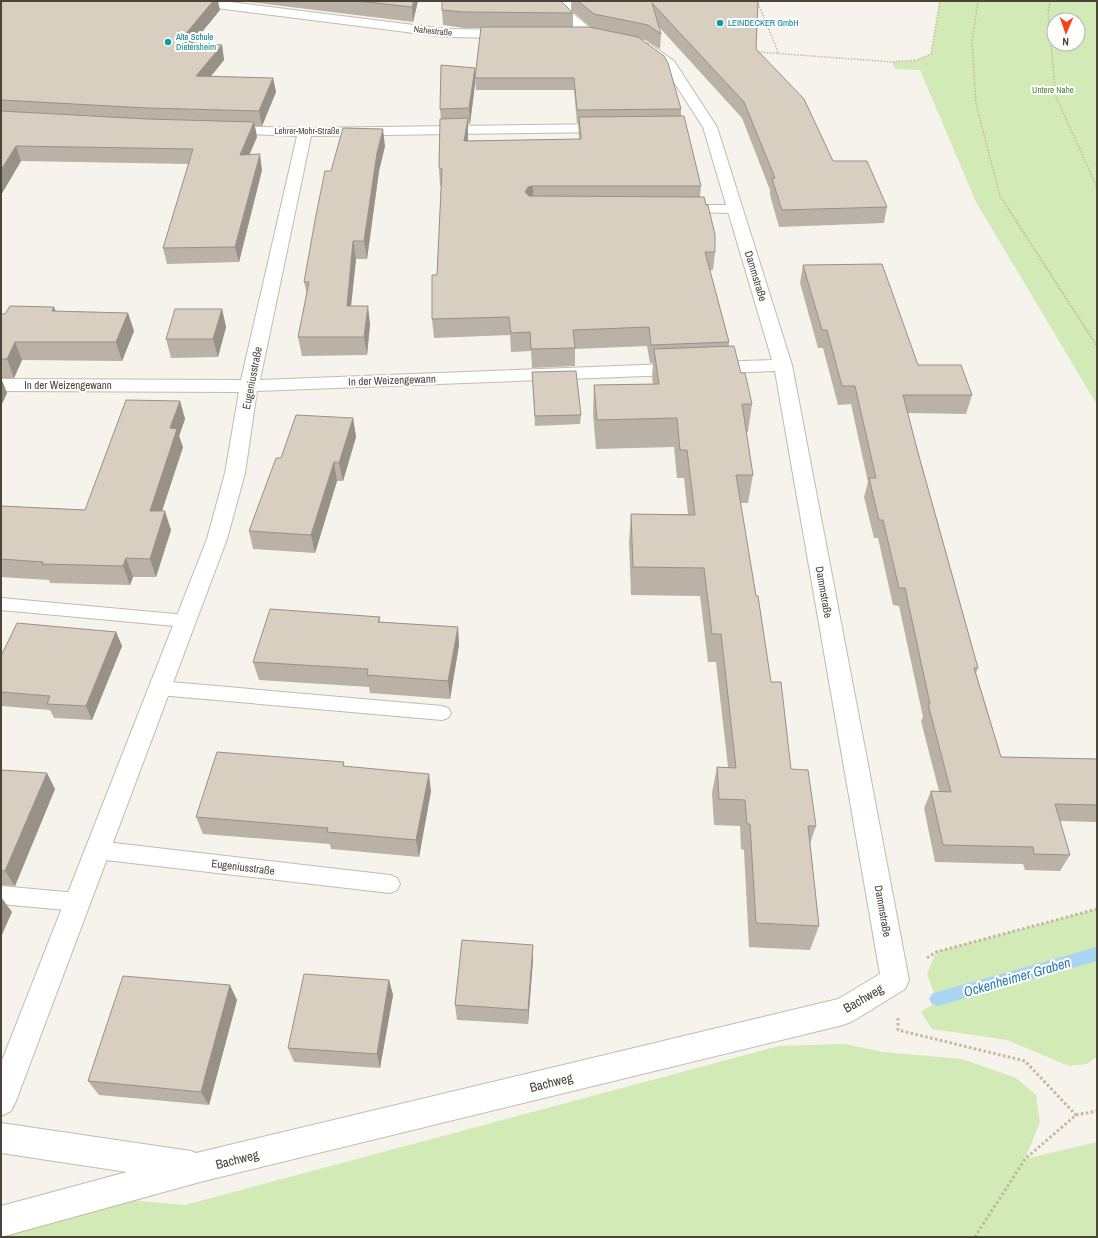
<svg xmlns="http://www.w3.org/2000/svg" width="1098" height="1238" font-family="'Archivo Narrow',sans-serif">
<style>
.green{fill:#d2eab5;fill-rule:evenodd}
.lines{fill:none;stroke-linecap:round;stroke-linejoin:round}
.stream{fill:#a9d4f2;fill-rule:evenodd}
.service-casing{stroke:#c2bbae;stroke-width:2}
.minor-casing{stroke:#c2bbae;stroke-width:2}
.path-far2{stroke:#c4b79f;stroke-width:1.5;stroke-dasharray:1.5 1.5;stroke-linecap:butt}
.path-far1{stroke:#c4b79f;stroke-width:2;stroke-dasharray:1.5 1.5;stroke-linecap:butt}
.path{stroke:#c4b79f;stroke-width:3;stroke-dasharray:2.5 2.5;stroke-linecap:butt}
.service{fill:#fff;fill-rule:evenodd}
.minor{fill:#fff;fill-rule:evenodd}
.wall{fill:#bab2a6}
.shaded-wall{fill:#979187}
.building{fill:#d8cfc1;stroke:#979187}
.culture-dot{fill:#0f9aa8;stroke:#fff;stroke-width:1.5}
.labels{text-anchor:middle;stroke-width:4;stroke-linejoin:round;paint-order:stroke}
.far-culture-label{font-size:9px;fill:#0d838f;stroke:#fff;text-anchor:start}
.far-street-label{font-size:9px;fill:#4b4439;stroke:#fff}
.far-park-label{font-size:9px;fill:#4a7f2a;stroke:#fff}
.street-label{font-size:11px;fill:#4b4439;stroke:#fff}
.near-street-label{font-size:13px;fill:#4b4439;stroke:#fff}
.near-water-label{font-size:14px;font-style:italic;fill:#2e7ab2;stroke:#fff}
</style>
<rect width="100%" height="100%" fill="#f6f3ec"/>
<path class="green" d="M940,1H1097V405L976,202L920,70L895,69L892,62C906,61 919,62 931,54ZM1054,20H1078V44H1054Z
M1097,909V1057L1087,1064L1069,1066L1007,1040L932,1029L921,1012L937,1002L927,974L936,952Z
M845,1044L883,1052L962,1059L1016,1078L1036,1095L1040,1122L1025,1159L1097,1142V1237H1V1222L93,1197L185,1205L779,1046Z"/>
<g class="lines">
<path class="stream" d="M1097,947V961L937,1006L932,1004L929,999L932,994L937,992Z"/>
<g class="service-casing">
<path id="service" d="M685,205H735L739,206L741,209L739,212L735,213L681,212L679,209L681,206Z
M1,598L186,615L192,616L195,621L192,626L186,627L1,610Z
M159,681L442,706L448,708L451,713L448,718L442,720L159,695L153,693L150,688L153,683Z
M97,841L390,875L397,878L400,884L397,890L390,893L97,859L90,856L87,850L90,844Z
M1,886L76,893L83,895L86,902L83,909L76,911L1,904Z"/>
</g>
<g class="minor-casing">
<path id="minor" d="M186,1H222L446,29L511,30L516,31L517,34L516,37L511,38L446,37L192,5L188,4Z
M559,1H571V12L594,31L595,34L594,37H584L561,16L559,13Z
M645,43L650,44L674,61L717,127L792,365L909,980L905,989L853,1021L843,1025L200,1182L1,1237V1206L127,1172L1,1153V1123L191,1151L196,1153L838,999L880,974L775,371L257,391L245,473L227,539L16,1101L11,1111L1,1116V1063L207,539L225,473L239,392L1,391V379L241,380L297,136L220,133L218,130L220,127L225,126L305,128L609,124L614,125L616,128L614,131L609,132L311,136L260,380L772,360L703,127L664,67L638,47L640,44Z"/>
</g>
<path class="path-far2" d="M757,1L779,54
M978,1L972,42L976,104L1000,196L1010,211
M1050,1L1048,14L1056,97L1097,187
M758,52L892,62L917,60L931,54L940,1"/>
<path class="path-far1" d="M1009,210L1097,346"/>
<path class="path" d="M927,958L936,952L1097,909
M898,1018V1030L1025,1061L1076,1115
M975,1237L1025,1159L1076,1115L1097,1111"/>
<use href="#service" class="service"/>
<use href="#minor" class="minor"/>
</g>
<path class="wall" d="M1,1L220,10L193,43L222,45L224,60L211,76L273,78L276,92L262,126H255L257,137L249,154L262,170L239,262L167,264L163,248L189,164L21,161L1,195Z
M241,1H418L413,22Z
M572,1H758L756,49L833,161L887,207L884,223L779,227L770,195V190L742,118L659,27L661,34L660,49L647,41L641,39L681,109V116L701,186L700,197L715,252L713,270H710L729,342V346L741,373L752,404L748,432H746L753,475L748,503H740L771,682L791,769L816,826L810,844L819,926L810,950L749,947L744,850L741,849L740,826L714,825L712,793L717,767H728L716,662H708L700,596L631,595L629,542L631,514H688L684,478H677L674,447L596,449L593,414L594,385L653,384L652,377L653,363H650L647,346L575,349V366L532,368L531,351L511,352L510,335L434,338L432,319L437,275L441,186H440L439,168L441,119L440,109L475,68V84L470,124H468V141L579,139L578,123H577L574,90H476L475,78L481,28H464L443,25L442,10L573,13V27L592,28L572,11Z
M385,146L379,171L367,259H356L351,306L370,324L367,355L302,356L298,337L307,294L304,282L331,171Z
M803,265L918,365L972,395L966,414L908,413L917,449L978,668L976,673L1001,757L1097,759V822L1060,821L1070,855L1060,871L1025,870L1023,864L935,862L924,808L931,791H939L921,721L923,717L899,606L893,605L878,538H874L864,497L868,482L851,404L838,405L823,348H818L800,283Z
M54,307L56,312L128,313L134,331L122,361L22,360L14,378H1L7,393L1,406V314H5Z
M222,309L226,327L218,357L171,358L166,339Z
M532,372L581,415L580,424L535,426Z
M180,401L185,419L179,436L183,447L162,511L171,530L156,577H133L130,585L50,583L49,580L1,577V506L85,510Z
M353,418L356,437L343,481H337L315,553L253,549L249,531L281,458Z
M380,617V622L458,627L459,645L450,699L370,693L369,687L259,680L253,662Z
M116,632L122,646L92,720L54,718L50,710L1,706V656Z
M345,766L431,791L419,857L331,849L330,844L203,834L196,817Z
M1,770L55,789L15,886L1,885Z
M533,960L528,1024L457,1020L455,1005Z
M389,980L393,995L380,1068L294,1062L288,1048Z
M237,1000L209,1105L99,1095L88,1081Z"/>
<path class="shaded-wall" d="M213,1H218L220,10L182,56L179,42Z
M414,1H418L413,22L412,7Z
M222,45L224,60L199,91L196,76Z
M475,68V84L470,124L469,108Z
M273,78L276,92L262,126L259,111Z
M468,118V136L465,159L464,141Z
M254,122L257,137L243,170L240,155Z
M383,129L385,146L379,171L367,259L364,241L377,153Z
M16,146L21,161L1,195V170Z
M260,154L262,170L239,262L235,247Z
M533,186V204L525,192L528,187Z
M353,241L356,259L349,324L347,306Z
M368,306L370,324L367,355L364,337Z
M54,307L61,325L52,311Z
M222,309L226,327L218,357L213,339Z
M128,313L134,331L122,361L116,342Z
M15,342L22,360L14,378L7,359Z
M1,378L7,393L1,406Z
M180,401L185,419L179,436L183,447L156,529L150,511L170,428Z
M353,418L356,437L343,481L339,463Z
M334,462L337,481L315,553L311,535Z
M165,511L171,530L156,577L150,559Z
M126,558L133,577L130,585L123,566Z
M458,627L459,645L450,699L448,681Z
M116,632L122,646L92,720L86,706Z
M47,773L55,789L15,886L5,871Z
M429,774L431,791L419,857L416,840Z
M1,897L12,912L1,937Z
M533,945V960L528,1024V1010Z
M389,980L393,995L380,1068L377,1054Z
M230,985L237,1000L209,1105L201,1092Z"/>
<path class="building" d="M1,1H213L179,42L222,45L196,76L273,78L259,111L147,108L1,100Z
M358,1H414L412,7Z
M442,1H561L573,13L463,12L442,10Z
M578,1H758L756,49L804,99L833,161H867L887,207L782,210L772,179L775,178L744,102L652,3L661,34L648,25L594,14Z
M481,27H589L638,37L664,56L668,63L681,109L577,110L574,78H475Z
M441,65L475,68L469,108L440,109Z
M1,111L147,119L254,122L240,155L260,154L235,247L163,248L193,149L16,146L1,170Z
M684,116L701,186H533L528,187L525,192L529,196L704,197L706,205H708L715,235V252H705L729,342L651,345L649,327L573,330L575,348L531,349L530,332L511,333L509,317L432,319V275H437L442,169L439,168L440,119L468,118L464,141L581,139L579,117Z
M343,128L383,129L377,153L364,241H353L347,306H368L364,337H298L309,282H304L316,215L325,171H331Z
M882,264L918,365H961L972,395H903L917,449L978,668H974L1001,757L1097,759V805L1055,804L1070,855L1034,854L1033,847L943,845L931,791L951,792L928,704H930L905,588H899L883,520H879L869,478H876L855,386H842L827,330H822L803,265Z
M10,306L54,307L52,311L128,313L116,342H15L7,359H1V314H5Z
M175,309H222L213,339H166Z
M734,346L741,373H745L752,404H742L753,475H736L756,596H758L771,682H781L791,769L808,770L816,826H808L819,926L756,923L750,824H747L745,800L719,799L717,767L736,768L721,634H712L704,568L633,567L631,514L695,515L687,450H680L677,418L597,420L594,385L659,384L654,349Z
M576,371L581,415L535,416L532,372Z
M126,400L180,401L170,428L177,429L150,511H165L150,559L126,558L123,566L42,564L43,562L1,559V506L85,510Z
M296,415L353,418L339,463L334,462L311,535L249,531L276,458H281Z
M270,609L380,617L378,622L458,627L448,681L367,675L368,669L253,662Z
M17,623L116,632L86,706L47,704L50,696L1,692V656Z
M217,752L344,762L343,766L429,774L416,840L327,832L328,828L196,817Z
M1,770L47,773L5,871L1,870Z
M462,940L533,945L528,1010L455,1005Z
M304,974L389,980L377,1054L288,1048Z
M123,976L230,985L201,1092L88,1081Z"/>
<g class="culture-dot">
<circle cx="720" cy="23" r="4"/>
<circle cx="168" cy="42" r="4"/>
</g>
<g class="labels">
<g class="far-culture-label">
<text x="728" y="26">LEINDECKER GmbH</text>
<text x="176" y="40">Alte Schule<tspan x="176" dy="10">Dietersheim</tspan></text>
</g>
<g class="far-street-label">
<text transform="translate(433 31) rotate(6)" y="3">Nahestraße</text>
<text x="307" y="134">Lehrer-Mohr-Straße</text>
</g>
<g class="far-park-label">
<text x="1053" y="93">Untere Nahe</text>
</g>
<g class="street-label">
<text transform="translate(756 276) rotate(73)" y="4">Dammstraße</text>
<text transform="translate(252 378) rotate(-79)" y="4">Eugeniusstraße</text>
<text transform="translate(392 380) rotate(-2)" y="4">In der Weizengewann</text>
<text x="68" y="389">In der Weizengewann</text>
<text transform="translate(824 592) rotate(80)" y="4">Dammstraße</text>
<text transform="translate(243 867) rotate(7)" y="4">Eugeniusstraße</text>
<text transform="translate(883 911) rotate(80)" y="4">Dammstraße</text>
</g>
<g class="near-street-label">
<text transform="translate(863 998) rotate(-30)" y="5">Bachweg</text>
<text transform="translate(551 1082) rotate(-14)" y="5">Bachweg</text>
<text transform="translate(237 1159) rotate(-14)" y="5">Bachweg</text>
</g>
<g class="near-water-label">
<text transform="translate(1017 977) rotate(-16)" y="5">Ockenheimer Graben</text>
</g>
</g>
<rect width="1098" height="1238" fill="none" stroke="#4b4439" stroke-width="4"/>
<g transform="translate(1066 32) rotate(182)"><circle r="19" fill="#ffffff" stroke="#b7b4b0"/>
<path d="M0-3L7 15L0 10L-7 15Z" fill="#fc3f1d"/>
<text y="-6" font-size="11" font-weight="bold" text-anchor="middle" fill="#4b4439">N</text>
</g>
</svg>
